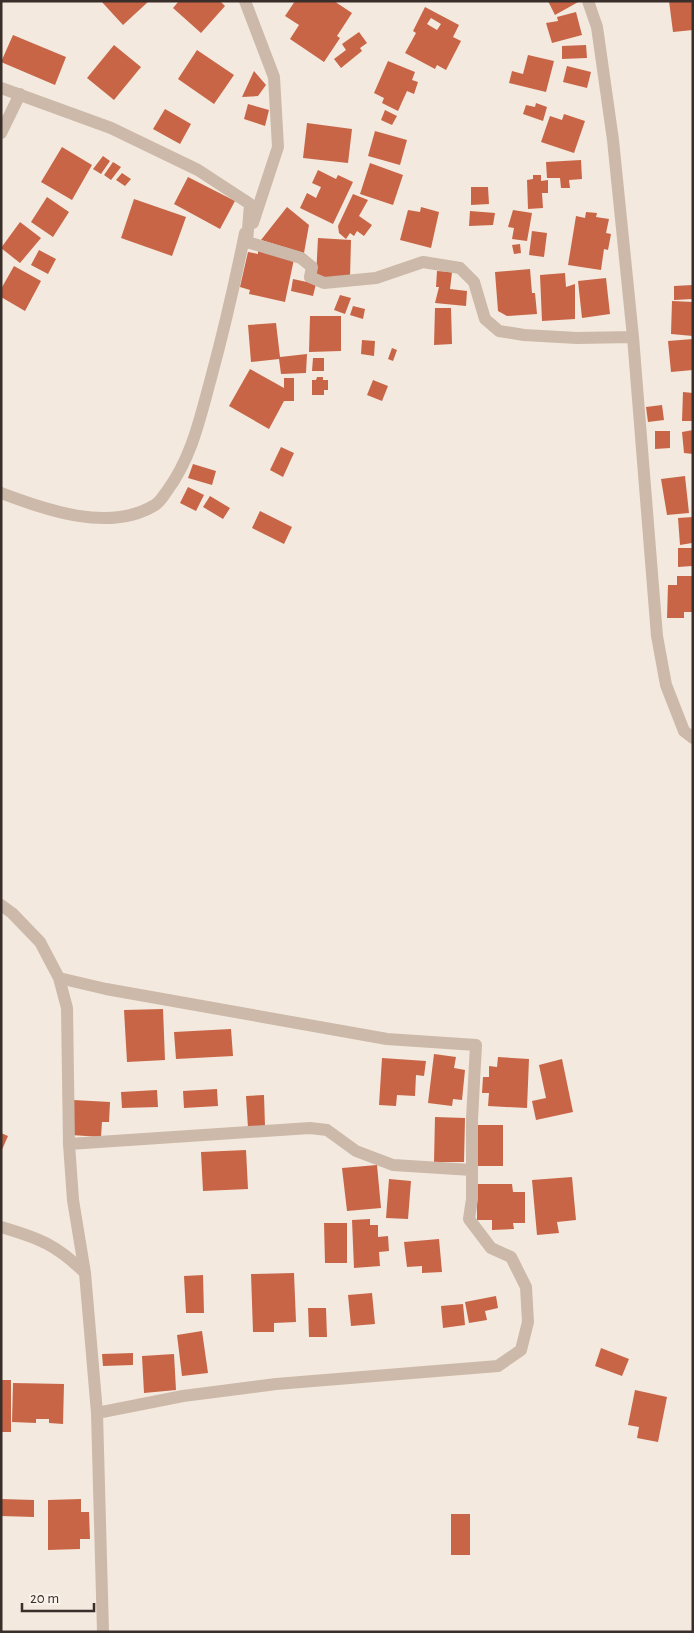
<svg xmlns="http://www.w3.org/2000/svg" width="694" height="1633" font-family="'Alegreya Sans',sans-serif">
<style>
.building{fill:#c86547;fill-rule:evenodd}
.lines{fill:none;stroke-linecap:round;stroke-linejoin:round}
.minor{stroke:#ccb9a9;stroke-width:12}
</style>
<rect width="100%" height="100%" fill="#f3e9de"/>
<path class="building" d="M101,1H149L123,25Z
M179,1H220L225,6L201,33L173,8Z
M295,1H334L352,13L337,36L340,38L324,62L290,39L299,25L285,16Z
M548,1H580L555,15Z
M669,1H693V30L673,32Z
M425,7L459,25L453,37L461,41L446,70L437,65L435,69L405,53L416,33L413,31ZM431,18L441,24L437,30L427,24Z
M576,12L582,35L552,43L546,23L558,21L557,17Z
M359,32L367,43L360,48L362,51L341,68L334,59L346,50L342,44Z
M13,35L66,57L55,85L1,62Z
M114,45L141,67L114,100L87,78Z
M586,45L587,58L562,59V46Z
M197,50L234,75L214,104L178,79Z
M528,55L554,61L546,92L509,83L512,71L523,74Z
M388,61L415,72L412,80L418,82L414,94L407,91L398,111L382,103L384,98L374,93Z
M567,66L591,72L587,88L563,82Z
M254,71L266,85L258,96L242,97Z
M536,103L547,107L543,121L523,114L526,105L535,107Z
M248,104L269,110L265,126L244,119Z
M165,109L191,124L180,144L153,129Z
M385,110L397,116L392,125L381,120Z
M564,114L585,121L574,153L541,142L550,116L562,120Z
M307,123L352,129L348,163L303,158Z
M375,131L407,140L400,165L368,156Z
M62,147L92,165L72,200L41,182Z
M103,156L110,161L101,174L93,169Z
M581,160L582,179L569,180L570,188H561L560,178H547L546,162Z
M113,162L121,167L111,180L104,175Z
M370,163L403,175L393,205L360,194Z
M318,170L336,179L338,175L353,182L333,224L300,208L307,193L316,198L321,187L312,183Z
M122,173L131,179L125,186L116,180Z
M533,175H541V181L548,180V193H542L543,208L528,209L527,180L533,179Z
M188,177L235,201L220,229L174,204Z
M471,187H488L489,204L471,205Z
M353,194L368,200L359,216L372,225L364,236L357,231L354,236L350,233L346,239L339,233L338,226Z
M47,197L69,212L53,237L31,222Z
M134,199L186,217L172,256L121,238Z
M287,207L309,225L304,253L261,240Z
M421,207L439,212L431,248L400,240L408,210L420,212Z
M513,210L532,213L527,241L512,239L514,228L508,227Z
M470,211L495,213L493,225L469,226Z
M586,212L597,213L596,217L609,219L606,233L611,234L608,250L604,249L601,270L568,265L576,216L585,218Z
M20,222L41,238L20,263L1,248Z
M532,231L547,233L544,257L529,255Z
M318,238L351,240L350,278L316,277Z
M520,244L521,253L514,254L512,245Z
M39,250L56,259L48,274L31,265Z
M258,251L294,259L285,302L249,294L250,290L240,287L248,252L258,254Z
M14,266L41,281L25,311L1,297V289Z
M530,269L532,293H535L537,314L507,316L498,311L495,272Z
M437,271L452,272L450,289L467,291L466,306L435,303L439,287H436Z
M565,273L566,287L575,284V319L542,321L540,275Z
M606,278L610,314L582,318L578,281Z
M293,279L316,284L313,296L291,291Z
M693,285V299L674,300V286Z
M340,295L351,298L345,314L334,310Z
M672,301L693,302V336L671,334Z
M353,306L365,309L363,319L350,315Z
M435,308H451L452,344L434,345Z
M310,316H341V351L309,352Z
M276,323L280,357L307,354L306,373L281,374L279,359L251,362L248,325Z
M693,339V370L671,372L668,341Z
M362,340L375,341L374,356L361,354Z
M392,348L397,350L393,361L388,359Z
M313,358H324V371H312Z
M250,369L284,388V378H294V401H284L269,429L229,406Z
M317,377H323V380H328V390H324V395H312V380H316Z
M373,380L388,386L382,401L367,395Z
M683,392L693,393V421H682Z
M662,405L664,420L648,422L646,407Z
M693,430V454L684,453L682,432Z
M655,431H670V448L655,449Z
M281,447L294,453L283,477L270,470Z
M193,464L216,471L212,485L188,478Z
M685,476L689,513L667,515L661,479Z
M188,487L204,495L196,511L180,503Z
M210,496L230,508L223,519L203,507Z
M260,511L292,527L284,544L252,528Z
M693,517L692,543L680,545L678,518Z
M678,548H692V566L678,567Z
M677,576H693V612H684V618H667L668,585H677Z
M163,1009L165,1060L127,1062L124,1010Z
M231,1029L233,1056L176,1059L174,1032Z
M434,1054L456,1057L454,1068L465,1070L462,1100L453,1099L452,1106L428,1103Z
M498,1057L529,1059L527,1108L488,1106L489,1093H482L483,1077H489V1066L497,1067Z
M382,1058L426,1061L424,1076L416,1075L415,1096L397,1095L396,1106L379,1105Z
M562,1059L573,1112L536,1120L532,1101L546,1098L539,1065Z
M217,1089L218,1106L184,1108L183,1091Z
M157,1090L158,1107L122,1108L121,1092Z
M264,1095L265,1126L248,1128L246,1096Z
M73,1100L110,1102L109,1122H102L101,1137L71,1135Z
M435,1117L465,1118L464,1162H434Z
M477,1125H503V1166H478Z
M1,1133L8,1136L1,1152Z
M246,1150L248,1189L203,1191L201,1152Z
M377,1165L381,1208L347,1211L342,1168Z
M572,1177L576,1220L557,1222L559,1233L537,1235L532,1180Z
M389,1179L411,1181L408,1219L386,1218Z
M477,1184H512L513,1192H525V1223H513L514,1229L492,1230V1220H477Z
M370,1219V1225H378V1237L388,1236L389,1251L379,1252L380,1266L354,1268L352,1220Z
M324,1223H347V1263H325Z
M439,1239L442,1272L422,1273V1266L407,1267L404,1242Z
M294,1273L296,1322L274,1323V1332H253L251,1274Z
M203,1275L204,1313H186L184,1276Z
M372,1293L375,1324L351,1326L348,1295Z
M496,1296L498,1308L485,1311L487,1320L469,1323L465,1302Z
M463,1304L465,1325L443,1328L441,1306Z
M308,1308H326L327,1337H309Z
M202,1331L208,1373L182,1376L177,1335Z
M601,1348L629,1359L622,1376L595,1366Z
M133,1353V1365L103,1366L102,1354Z
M174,1354L176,1390L144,1393L142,1356Z
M1,1380H11V1432H1Z
M13,1383L64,1384L63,1424L49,1423V1419H36V1423L12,1422Z
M635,1390L667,1397L658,1442L637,1438L639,1427L628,1425Z
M1,1499L34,1500V1517L1,1516Z
M81,1499V1512H89L90,1539H80V1549L48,1550V1500Z
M451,1514H470V1555H451Z"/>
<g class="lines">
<path class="minor" d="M245,1L274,77L278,147L253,223
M588,1L597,27L613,140L633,337L657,636L666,685L684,731L693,738
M1,88L111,128L198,170L250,204L247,242L301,258L312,267L310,277L324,283L376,278L423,262L460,268L474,282L485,319L499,331L524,335L577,338L633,337
M1,133L20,94
M1,493C47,510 109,533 155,505C160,502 164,495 167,491C192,457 200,418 211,378C224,330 235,282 245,233
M1,905L12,913L40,942L59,978L67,1008L69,1144L73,1200L85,1273L97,1413L103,1632
M59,978L106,989L387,1039L476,1045L472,1119V1199L469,1219L491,1248L511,1257L526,1287L528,1322L521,1350L498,1366L276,1384L183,1396L97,1413
M69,1144L310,1128L327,1130L356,1151L393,1165L472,1170
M1,1227C39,1238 57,1245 85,1273"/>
</g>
<rect width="694" height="1633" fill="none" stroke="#392e29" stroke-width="5"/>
<path d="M22 1603v8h72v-8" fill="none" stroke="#392e29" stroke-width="2.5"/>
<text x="30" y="1603" font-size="15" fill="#392e29" stroke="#faf3eb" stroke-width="4" paint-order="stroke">20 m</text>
</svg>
